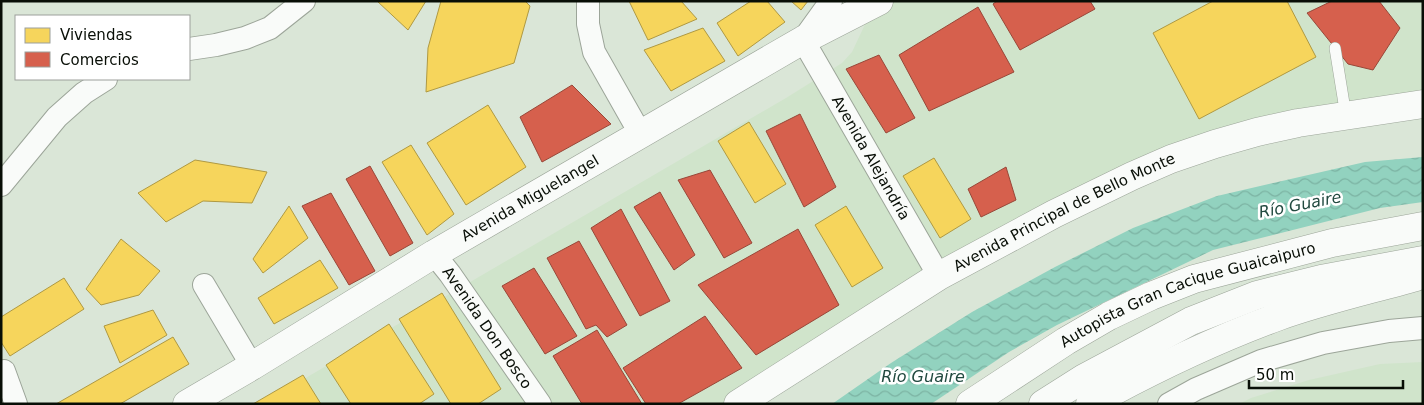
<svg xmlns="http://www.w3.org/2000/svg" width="1424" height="405" font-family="'DejaVu Sans',sans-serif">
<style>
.built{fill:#d0e4cb}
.water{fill:url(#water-waves)}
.homes{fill:#f6d55c;stroke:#af9942}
.shops{fill:#d6604d;stroke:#984738}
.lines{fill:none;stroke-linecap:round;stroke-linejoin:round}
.lane-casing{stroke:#9ca599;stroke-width:12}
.street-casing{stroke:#9ca599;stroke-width:24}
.secondary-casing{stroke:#9ca599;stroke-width:29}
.highway-casing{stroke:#9ca599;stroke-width:29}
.lane{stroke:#f9fbf9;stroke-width:11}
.street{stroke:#f9fbf9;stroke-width:22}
.secondary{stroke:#f9fbf9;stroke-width:28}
.highway{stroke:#f9fbf9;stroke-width:28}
.labels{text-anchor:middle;stroke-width:5;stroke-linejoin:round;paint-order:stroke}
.street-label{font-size:15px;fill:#080e06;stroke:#fff}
.water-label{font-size:16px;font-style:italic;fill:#224a40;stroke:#fff}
</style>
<defs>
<pattern id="water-waves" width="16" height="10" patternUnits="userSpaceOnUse" patternTransform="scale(1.25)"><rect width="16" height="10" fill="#92d2bf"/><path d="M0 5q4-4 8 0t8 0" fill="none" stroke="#7cb3a3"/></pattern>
</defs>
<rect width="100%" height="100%" fill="#dae6d7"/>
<path class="built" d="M876,1H1423V105L1359,106L1104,189L740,404H261L786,98L842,63L852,52Z
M1423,362V404H1239L1251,398L1309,380L1380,364Z"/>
<path class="water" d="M1423,157V202L1380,208L1213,250L1057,325L1009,352L931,404H832L891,363L972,312L1055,267L1133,228L1217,196L1365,162Z"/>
<path class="homes" d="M377,1H426L408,30Z
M441,1H525L530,6L514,63L426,92L428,48Z
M629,1H681L697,19L648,40Z
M751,1H767L785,22L738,56L717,23Z
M791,1H808L801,10Z
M1213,1H1287L1316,57L1199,119L1153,33Z
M703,28L725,61L671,91L644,50Z
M488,105L526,167L466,205L427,143Z
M749,122L786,184L755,203L718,141Z
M411,145L454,214L427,235L382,162Z
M934,158L971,219L940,238L903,176Z
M195,160L267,172L252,203L203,201L166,222L138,193Z
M289,206L308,238L263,273L253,259Z
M846,206L883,268L852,287L815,225Z
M121,239L160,271L139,295L101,305L86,289Z
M320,260L338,288L274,324L258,298Z
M64,278L84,309L10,356L1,342V317Z
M442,293L501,389L478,404H451L399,319Z
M153,310L167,335L120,363L104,326Z
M389,324L434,394L419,404H351L326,365Z
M173,337L189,364L120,404H56Z
M303,375L321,404H253Z"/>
<path class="shops" d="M997,1H1090L1095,9L1020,50L993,4Z
M1332,1H1379L1400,28L1373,70L1348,64L1307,13Z
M978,7L1014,72L929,111L899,55Z
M879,55L915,118L886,133L846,69Z
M572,85L611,124L542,162L520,117Z
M800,114L836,187L804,207L766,131Z
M370,166L413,243L390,256L346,179Z
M1006,167L1016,200L981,217L968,189Z
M710,170L752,243L724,258L678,180Z
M660,192L695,255L674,270L634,207Z
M331,193L375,271L349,285L302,206Z
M621,209L670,301L640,316L591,228Z
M798,229L839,305L756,355L698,285Z
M579,241L627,325L607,337L596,325L586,329L547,258Z
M534,268L577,336L545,354L502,286Z
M705,316L742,368L678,404H646L623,368Z
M597,330L642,404H582L553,356Z"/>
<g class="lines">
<g class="lane-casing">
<path id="lane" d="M1335,48L1346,116"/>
</g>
<g class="street-casing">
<g id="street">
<path d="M588,1V24L594,52L641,135"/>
<path id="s1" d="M831,1L803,40L939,276"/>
<path d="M189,49L216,45L245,38L270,28L304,1"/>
<path d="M1,185L57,117L84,93L106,79"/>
<path id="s2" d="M434,254L450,274L540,404"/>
<path d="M204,285L252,366"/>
<path d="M4,371L16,404"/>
<path d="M1169,404L1196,389L1261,361L1323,343L1389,331L1423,328"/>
</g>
</g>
<g class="secondary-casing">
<g id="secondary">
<path id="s3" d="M187,404L252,366L434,254L803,40L879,1"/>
<path id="s4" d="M738,404L939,276L1054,214L1132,176L1171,159L1215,144L1257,132L1298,123L1423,104"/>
</g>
</g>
<g class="highway-casing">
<g id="highway">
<path id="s5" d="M970,404L1066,341L1109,316L1151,296L1194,279L1332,243L1423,226"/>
<path d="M1043,404L1084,378L1191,321L1257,295L1321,279L1423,260"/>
<path d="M1090,404C1150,371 1212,341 1277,317C1321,301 1370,290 1416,277"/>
</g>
</g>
<use href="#lane" class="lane"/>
<use href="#street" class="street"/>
<use href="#secondary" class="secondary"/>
<use href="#highway" class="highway"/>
</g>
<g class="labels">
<g class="street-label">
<text dy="5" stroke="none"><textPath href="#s1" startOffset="184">Avenida Alejandría</textPath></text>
<text dy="5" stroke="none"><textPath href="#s3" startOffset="400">Avenida Miguelangel</textPath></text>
<text dy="5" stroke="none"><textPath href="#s4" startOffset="379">Avenida Principal de Bello Monte</textPath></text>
<text dy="5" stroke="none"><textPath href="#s5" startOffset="246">Autopista Gran Cacique Guaicaipuro</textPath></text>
<text dy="5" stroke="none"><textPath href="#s2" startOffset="91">Avenida Don Bosco</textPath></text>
</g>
<g class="water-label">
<text transform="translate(1300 204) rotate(-11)" y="6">Río Guaire</text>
<text x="923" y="382">Río Guaire</text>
</g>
</g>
<rect width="1424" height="405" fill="none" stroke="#080e06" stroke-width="5"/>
<rect x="15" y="15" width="175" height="65" fill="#ffffff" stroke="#9c9f9b"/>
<rect x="25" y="28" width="25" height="15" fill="#f6d55c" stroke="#9c9f9b"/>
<text x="60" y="40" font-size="15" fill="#080e06">Viviendas</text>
<rect x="25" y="52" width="25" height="15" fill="#d6604d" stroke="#9c9f9b"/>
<text x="60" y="65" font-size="15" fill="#080e06">Comercios</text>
<path d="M1249 380v8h154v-8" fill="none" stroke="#080e06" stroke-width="2.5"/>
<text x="1256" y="380" font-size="15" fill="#080e06" stroke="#ffffff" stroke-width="4" paint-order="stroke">50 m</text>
</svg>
